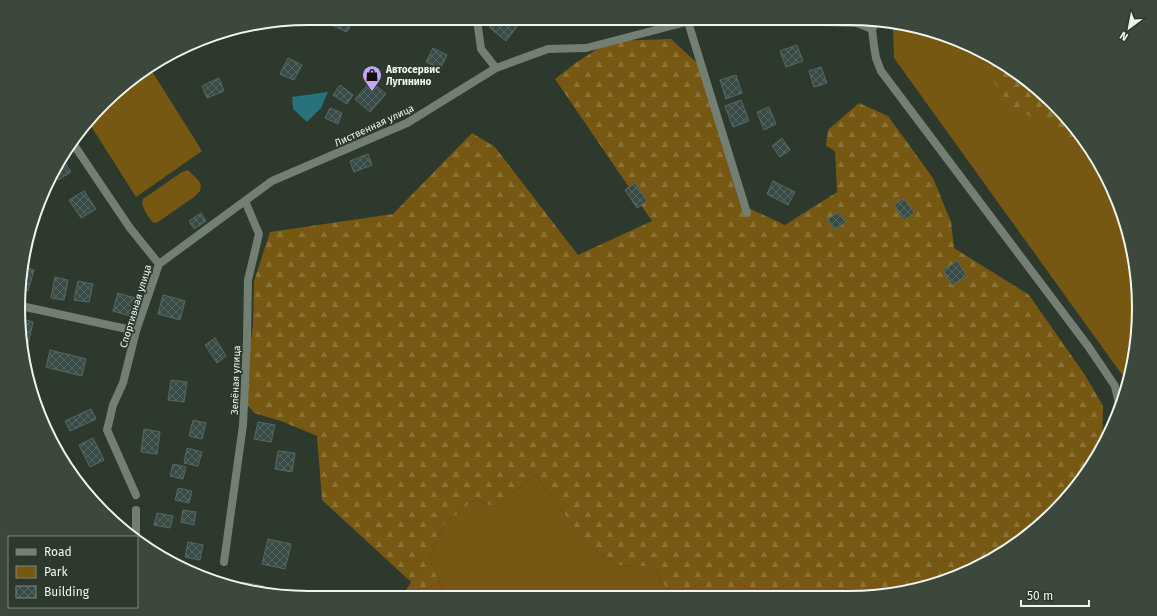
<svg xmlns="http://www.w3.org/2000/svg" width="1157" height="616" font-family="'Fira Sans',sans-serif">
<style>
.green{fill:#765812}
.forest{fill:url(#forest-firs)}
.water{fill:#27727d}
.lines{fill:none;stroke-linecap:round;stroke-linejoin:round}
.stream{stroke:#27727d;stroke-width:2.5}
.building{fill:url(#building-cross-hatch);stroke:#566963}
.minor{stroke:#727f72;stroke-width:8}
.labels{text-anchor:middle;stroke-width:3.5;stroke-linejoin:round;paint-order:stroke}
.poi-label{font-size:10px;font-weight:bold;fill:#eff6ef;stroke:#2e392e;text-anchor:start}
.street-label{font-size:10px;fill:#eff6ef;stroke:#2e392e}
.rim{fill:none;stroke:#eff6ef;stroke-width:2}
</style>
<defs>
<pattern id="forest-firs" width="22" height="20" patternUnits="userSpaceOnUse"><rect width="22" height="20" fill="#765812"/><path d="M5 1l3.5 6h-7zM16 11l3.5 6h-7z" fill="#8a7135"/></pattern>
<pattern id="building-cross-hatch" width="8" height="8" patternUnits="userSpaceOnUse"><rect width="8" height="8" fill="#384b46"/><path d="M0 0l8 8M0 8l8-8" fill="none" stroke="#556661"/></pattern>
</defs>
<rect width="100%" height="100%" fill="#2e392e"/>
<path class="green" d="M883,21L924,28L977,50L982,57L1072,138L1079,131L1109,180L1129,233L1138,289L1137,346L1128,383L894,58L893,29Z
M150,68L202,151L136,197L89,123L131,78Z
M188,170L199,181L201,186L200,191L194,197L158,222L154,223C148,218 144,210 142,203L143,199L182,172Z
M535,475L587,544L618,565L653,567L671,596L446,597L429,559L443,525L475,499L494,507Z"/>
<path class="forest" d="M671,39L697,63L740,204L785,225L837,192L835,151L826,146L828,130L859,103L888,116L933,178L951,222L954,248L1029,295L1085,375L1103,406L1102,449L1100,453L1067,499L1010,549L942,583L887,596H671L653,567L618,565L587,544L535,475L494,507L475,499L443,525L429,559L446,597H402L411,582L322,500L317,436L281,421L254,413L242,397L248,366L253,324L254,281L270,232L393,214L472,133L495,147L578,255L652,221L555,79L577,62L610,41Z
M977,50L994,57L1040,90L1079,131L1072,138L1007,104Z"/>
<path class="water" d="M328,92L321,108L307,122L293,109L292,97Z"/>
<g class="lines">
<path class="stream" d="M593,25L603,18"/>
</g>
<path class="building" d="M334,18H354L347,32L331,25Z
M497,18H511L519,24L506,41L489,27Z
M797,45L803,61L786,67L780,51Z
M433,48L447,55L440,69L426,62Z
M288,58L302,65L294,80L280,74Z
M821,67L827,83L814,87L809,71Z
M736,75L742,93L726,99L720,80Z
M219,78L224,91L207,98L202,86Z
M371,81L386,94L370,112L355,99Z
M340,85L353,95L347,104L333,95Z
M741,100L749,121L733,127L725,106Z
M769,107L776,124L764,130L757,112Z
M330,108L342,113L338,124L325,118Z
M782,138L790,150L780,157L772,146Z
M368,154L372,165L354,172L350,161Z
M62,158L71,172L58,180L54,175Z
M773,181L795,192L788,205L767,194Z
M635,183L647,201L637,208L625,190Z
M84,191L96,209L81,218L69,200Z
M904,198L914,213L904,220L894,205Z
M838,212L846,222L835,230L827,220Z
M201,213L206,221L194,229L189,221Z
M957,261L967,276L952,285L943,270Z
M24,267L34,270L28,291L22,290Z
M55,277L68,280L64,300L51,298Z
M78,281L93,284L89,302L74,300Z
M118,293L135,298L130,316L113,311Z
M163,295L185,301L180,320L158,314Z
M22,319L33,322L27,349H24L19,331Z
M215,338L226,356L217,363L205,345Z
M50,350L86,359L82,376L46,367Z
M171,380L187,382L184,402L168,400Z
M91,409L96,419L70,431L65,421Z
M193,420L206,423L202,439L189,436Z
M258,422L275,425L271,442L254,439Z
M144,429L160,432L157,454L141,452Z
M93,438L104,460L90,467L79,445Z
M187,448L202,452L198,466L184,463Z
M278,451L295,453L292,472L275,469Z
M173,464L186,467L183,479L170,476Z
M178,488L192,491L189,503L175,500Z
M183,510L196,512L194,525L181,522Z
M157,513L173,516L170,528L154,525Z
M268,539L291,544L285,569L262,564Z
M188,542L203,545L200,560L185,557Z
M242,582L264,586L263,593L240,589Z"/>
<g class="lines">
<path class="minor" d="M480,18L478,27L481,49L496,68
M877,20L872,29L874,46L876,58L881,71L1088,346L1115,386L1120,409
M688,22L747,213
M72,142L130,228L159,264L136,331L123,383L113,405L107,430L136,495
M159,264L272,181L407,123L496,68L548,49L586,48L694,20H756L857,23L872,29
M21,306L136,331
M136,537V510
M224,562L243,425L247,339L248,280L259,234L245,201"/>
</g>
<defs>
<g id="shop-pin" transform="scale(1)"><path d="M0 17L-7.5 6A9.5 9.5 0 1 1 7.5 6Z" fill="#c5a7f1" stroke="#2e392e"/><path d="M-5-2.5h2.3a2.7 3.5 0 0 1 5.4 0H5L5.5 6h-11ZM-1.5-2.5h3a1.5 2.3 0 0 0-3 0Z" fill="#111"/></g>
</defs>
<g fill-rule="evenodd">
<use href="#shop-pin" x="372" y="75"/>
</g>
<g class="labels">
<g class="poi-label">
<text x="386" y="73">Автосервис<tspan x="386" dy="12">Лугинино</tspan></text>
</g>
<g class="street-label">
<text transform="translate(374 125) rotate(-25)" y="4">Лиственная улица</text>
<text transform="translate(135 306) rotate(-73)" y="4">Спортивная улица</text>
<text transform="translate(235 380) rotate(-88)" y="4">Зелёная улица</text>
</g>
</g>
<path d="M0 0H1157V616H0ZM308 25H849A283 283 0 0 1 1132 308V308A283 283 0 0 1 849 591H308A283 283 0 0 1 25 308V308A283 283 0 0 1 308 25Z" fill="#3d483d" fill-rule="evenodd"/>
<path class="rim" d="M308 25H849A283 283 0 0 1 1132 308V308A283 283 0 0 1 849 591H308A283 283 0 0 1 25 308V308A283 283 0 0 1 308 25Z"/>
<rect x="8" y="536" width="130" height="72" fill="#2e392e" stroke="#7b857b"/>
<rect x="16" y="549" width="20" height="6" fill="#727f72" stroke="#7b857b"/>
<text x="44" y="556" font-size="12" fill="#eff6ef">Road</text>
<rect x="16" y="566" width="20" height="12" fill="#765812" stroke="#7b857b"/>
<text x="44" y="576" font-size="12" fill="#eff6ef">Park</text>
<rect x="16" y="586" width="20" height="12" fill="url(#building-cross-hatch)" stroke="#7b857b"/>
<text x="44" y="596" font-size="12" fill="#eff6ef">Building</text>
<g transform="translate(1129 28) rotate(212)" stroke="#2e392e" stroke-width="3" paint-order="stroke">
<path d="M0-3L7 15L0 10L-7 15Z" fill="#eff6ef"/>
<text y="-6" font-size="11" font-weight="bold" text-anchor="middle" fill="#eff6ef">N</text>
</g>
<path d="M1021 600v6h68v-6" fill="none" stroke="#eff6ef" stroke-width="2"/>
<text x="1027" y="600" font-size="12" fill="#eff6ef" stroke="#2e392e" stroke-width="3" paint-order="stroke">50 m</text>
</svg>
